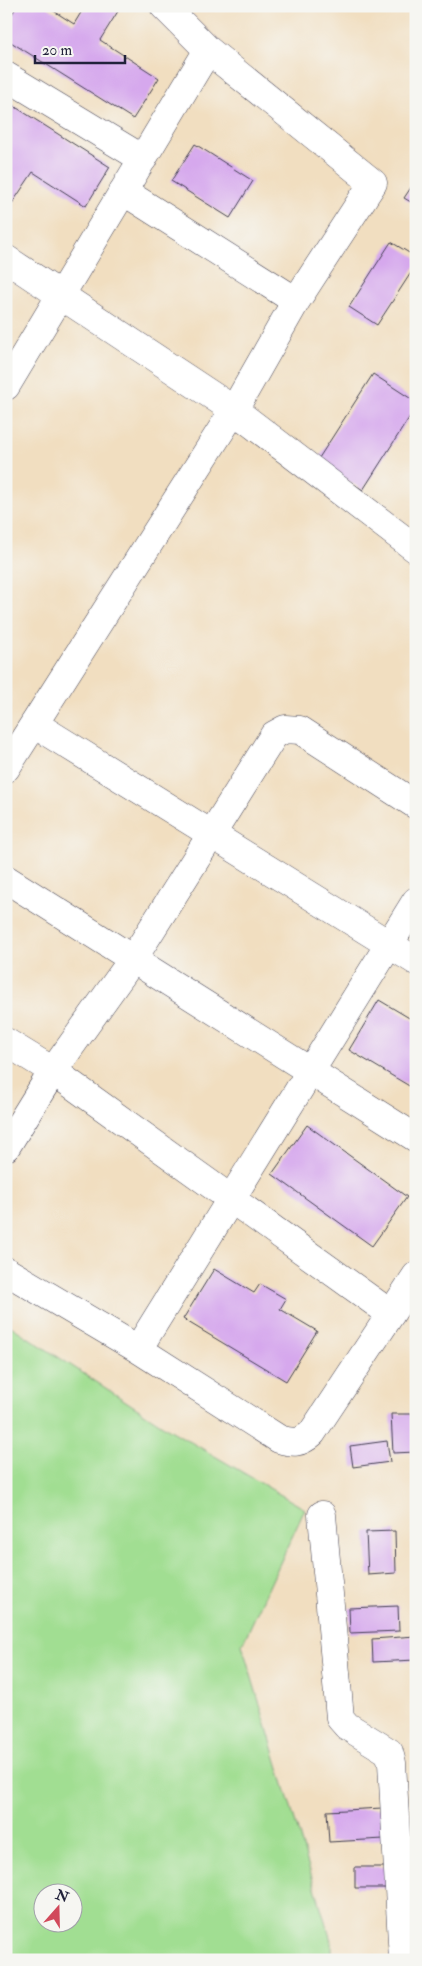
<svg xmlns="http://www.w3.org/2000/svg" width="422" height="1966" font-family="'IM FELL Double Pica',serif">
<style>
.green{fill:#a1de92;stroke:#628066;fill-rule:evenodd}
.building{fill:#d6a8ed}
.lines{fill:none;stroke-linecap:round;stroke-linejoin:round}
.minor-casing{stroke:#413e4f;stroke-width:29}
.minor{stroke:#fff;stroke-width:28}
</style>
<rect width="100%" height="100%" fill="#f6f6f2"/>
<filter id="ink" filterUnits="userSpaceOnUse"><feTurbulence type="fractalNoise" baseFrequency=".02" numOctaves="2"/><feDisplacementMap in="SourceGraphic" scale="10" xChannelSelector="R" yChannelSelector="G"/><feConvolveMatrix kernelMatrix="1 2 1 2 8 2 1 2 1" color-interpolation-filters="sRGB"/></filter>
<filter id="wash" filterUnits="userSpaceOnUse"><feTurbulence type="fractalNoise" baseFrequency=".0096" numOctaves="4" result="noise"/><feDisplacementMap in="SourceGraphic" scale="20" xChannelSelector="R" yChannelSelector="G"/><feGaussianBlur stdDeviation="1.12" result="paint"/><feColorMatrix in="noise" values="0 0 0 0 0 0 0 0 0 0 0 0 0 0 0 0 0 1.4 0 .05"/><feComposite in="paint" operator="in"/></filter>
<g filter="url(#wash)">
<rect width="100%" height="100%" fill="#f1dec0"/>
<path class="green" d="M6,1323L167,1428L305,1509L242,1645L332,1944V1960H6ZM42,1894H72V1924H42Z"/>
<g id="blocks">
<path class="building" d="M17,6H46L74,24L85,6H117L120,8L100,40L159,78L133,119L6,39V23Z
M6,101L110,167L86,206L33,172L11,205L6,202Z
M195,144L253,181L230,218L171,181Z
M416,180V205L404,198Z
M391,242L416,257V265L377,325L349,307Z
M373,374L416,402V407L363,490L317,461Z
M379,1000L416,1022V1090L349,1050Z
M307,1125L407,1197L372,1246L272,1174Z
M214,1269L254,1293L260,1284L286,1299L280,1309L317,1331L286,1381L183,1319Z
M391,1414H414L416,1452L393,1453Z
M387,1441L390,1462L353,1467L350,1446Z
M395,1531L396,1573L368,1575L366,1532Z
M398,1606L399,1631L350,1633L349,1608Z
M416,1636V1660L373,1662L372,1639Z
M382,1808L384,1839L329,1842L327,1811Z
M355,1867H388V1888H355Z"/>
</g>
</g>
<g filter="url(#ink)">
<use href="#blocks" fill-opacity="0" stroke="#413e4f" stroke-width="1"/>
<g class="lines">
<g class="minor-casing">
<path id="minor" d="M6,76L143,159
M123,191L296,301
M6,259L234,410L416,549
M6,386L208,50
M34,724L416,961
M6,768L234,410L296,301L373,183L208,50L164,6
M6,879L416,1138
M6,1042L53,1071L391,1314
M6,1147L53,1071L133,959L274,735L285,729L300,730L416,805
M6,1271L138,1349L279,1439C293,1443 300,1444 312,1433L416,1276
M138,1349L416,901
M322,1515L340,1718L347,1726L389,1752L392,1763L403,1960"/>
</g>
<use href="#minor" class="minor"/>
</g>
</g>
<rect width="422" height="1966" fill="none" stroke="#f6f6f2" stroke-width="25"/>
<g transform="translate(58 1908) rotate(20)"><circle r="24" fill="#f6f6f2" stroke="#a1a1a9"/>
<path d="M0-4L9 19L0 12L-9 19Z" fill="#d1495b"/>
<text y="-8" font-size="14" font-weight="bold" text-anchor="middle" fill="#22223b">N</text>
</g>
<path d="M35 55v8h90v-8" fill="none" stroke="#22223b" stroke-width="2.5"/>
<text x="42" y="55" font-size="15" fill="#22223b" stroke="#f6f6f2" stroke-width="4" paint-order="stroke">20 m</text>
</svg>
